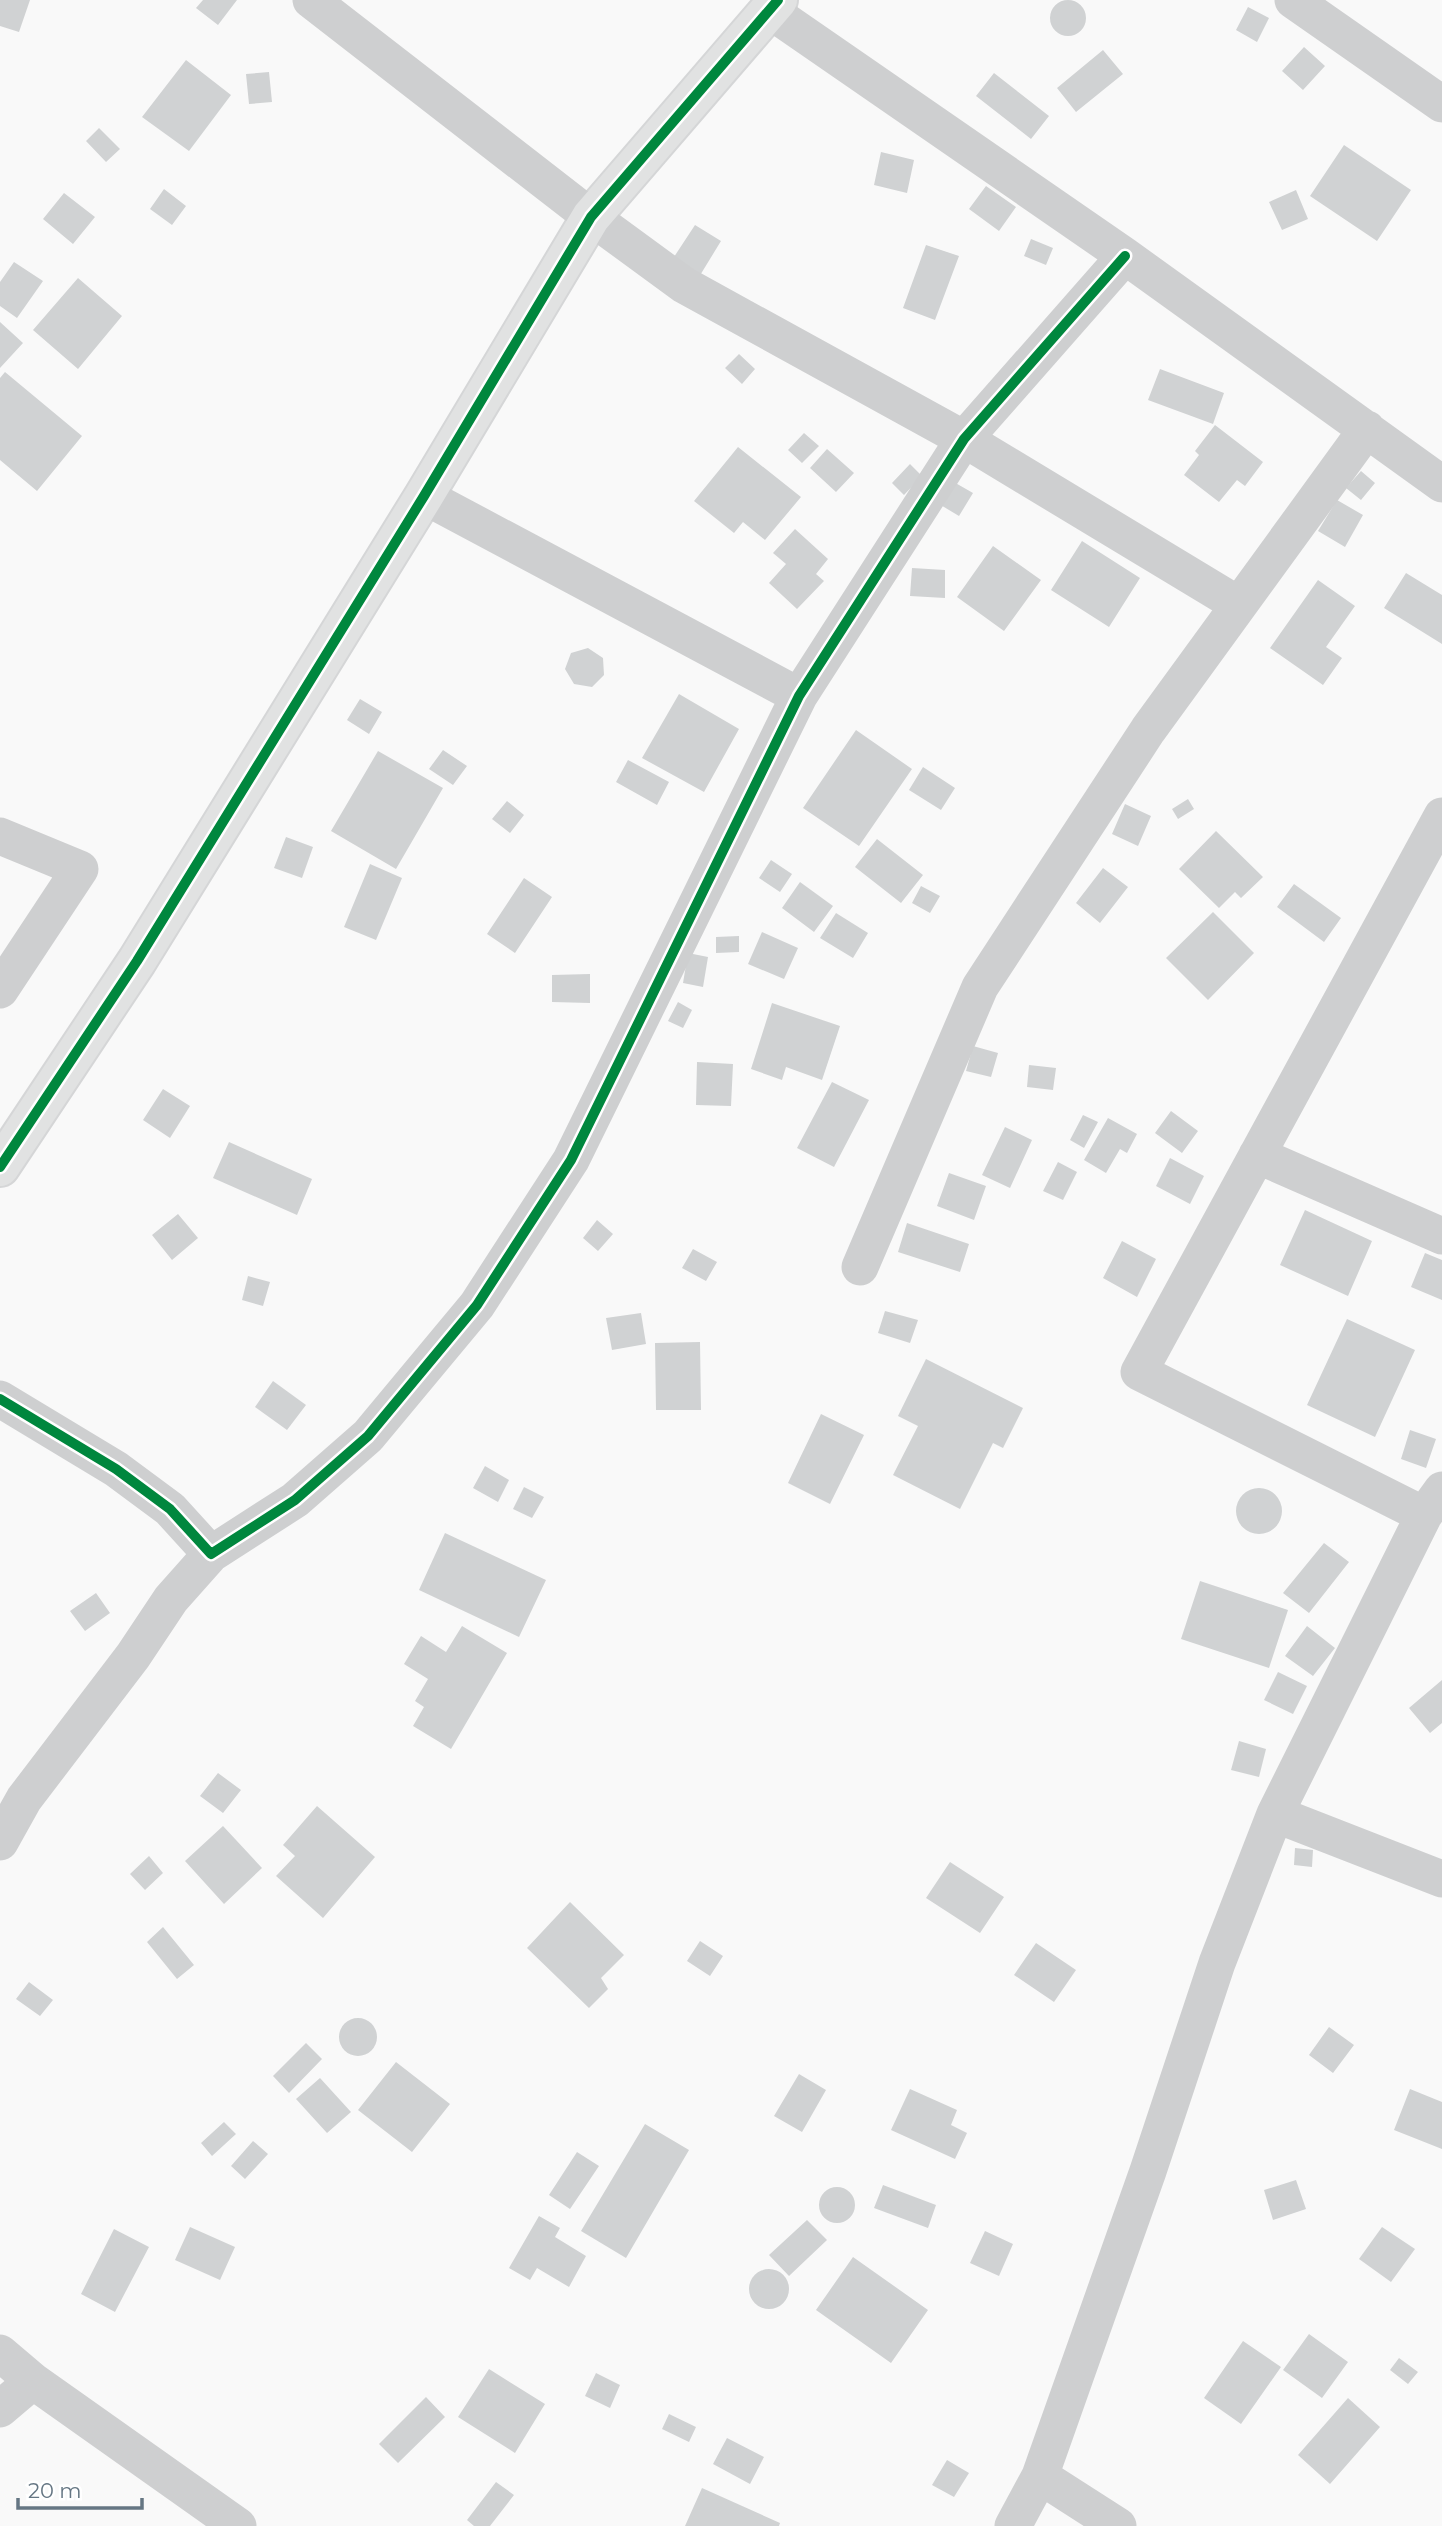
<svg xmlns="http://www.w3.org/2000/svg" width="1442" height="2526" font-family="Montserrat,sans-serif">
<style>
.building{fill:#d0d2d3}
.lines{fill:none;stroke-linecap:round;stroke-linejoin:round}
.secondary-casing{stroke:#d5d6d7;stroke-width:42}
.street{stroke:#cecfd0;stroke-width:37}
.secondary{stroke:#e1e2e2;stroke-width:38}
.cycleway-casing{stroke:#fff;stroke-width:15}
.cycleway{stroke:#00873e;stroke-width:10}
</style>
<rect width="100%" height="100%" fill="#f9f9f9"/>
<path class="building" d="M1050 18a18 18 0 1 1 36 0a18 18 0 1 1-36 0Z
M0,0H30L19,32L0,26Z
M203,0H237L218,25L196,8Z
M1248,7L1269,18L1257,42L1236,30Z
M1304,47L1325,66L1303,90L1282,71Z
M1103,50L1123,74L1076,112L1057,88Z
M186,60L231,95L189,151L142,117Z
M269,72L272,102L249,104L246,74Z
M994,73L1049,116L1031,139L976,96Z
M99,128L120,149L106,162L86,141Z
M1344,145L1411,190L1377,241L1310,196Z
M881,152L914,160L907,193L874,185Z
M986,186L1016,207L999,231L969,209Z
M164,189L186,206L172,225L150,209Z
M1296,190L1308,219L1282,230L1269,202Z
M64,193L95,217L73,244L43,219Z
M695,225L721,241L699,277L672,260Z
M1031,239L1053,248L1046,265L1024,256Z
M926,245L959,256L935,320L903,308Z
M14,262L43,281L17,318L0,306V282Z
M78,278L122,316L78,369L33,330Z
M0,322L23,343L0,368Z
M739,354L755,369L742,384L725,368Z
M1160,369L1224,393L1213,424L1148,400Z
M5,372L82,436L37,491L0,460V378Z
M1215,425L1263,462L1245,486L1237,480L1219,502L1184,475L1199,455L1195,451Z
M804,433L819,446L802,463L788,450Z
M738,447L801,497L765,540L743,522L734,533L694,501Z
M827,449L854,473L836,492L810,468Z
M910,464L922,476L904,495L892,483Z
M1361,471L1375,483L1361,500L1346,488Z
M952,481L973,493L959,516L939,504Z
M1337,500L1363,515L1345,547L1318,531Z
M795,529L828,559L816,574L824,581L797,609L769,583L786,564L773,553Z
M1082,541L1140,578L1109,627L1051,590Z
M993,546L1041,580L1004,631L957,597Z
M912,568L945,570V598L910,596Z
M1406,573L1442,595V644L1384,608Z
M1318,580L1355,606L1326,647L1342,658L1323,685L1270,648Z
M588,648L603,658L604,675L592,687L574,684L565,669L571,653Z
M679,694L739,729L704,792L642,758Z
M360,699L382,712L369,734L347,720Z
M856,730L912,769L859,846L803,808Z
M443,750L467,766L453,785L429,769Z
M378,751L443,788L396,869L331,831Z
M628,760L669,782L657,805L616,782Z
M923,767L955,788L941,810L909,790Z
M1188,799L1194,809L1178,819L1172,809Z
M507,801L524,815L510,833L492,819Z
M1125,804L1151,816L1138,846L1112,834Z
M1216,831L1263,877L1241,898L1235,892L1219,908L1179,869Z
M286,837L313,847L302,878L274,868Z
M877,839L923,875L901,903L855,867Z
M771,860L792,874L780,892L759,878Z
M370,864L402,878L376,940L344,927Z
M1103,868L1128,887L1100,923L1076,903Z
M524,878L552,897L515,953L487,934Z
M800,882L833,906L814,932L782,908Z
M1294,884L1341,918L1324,942L1277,907Z
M921,886L940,896L930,913L912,903Z
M1213,912L1254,953L1208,1000L1166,958Z
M836,913L868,933L853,958L820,938Z
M762,932L798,948L784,979L748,964Z
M739,936V952L716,953V937Z
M688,953L708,957L703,987L683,983Z
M590,974V1003L552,1002V975Z
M678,1002L692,1010L683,1028L668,1021Z
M772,1003L840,1026L822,1080L786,1067L782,1080L751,1069Z
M973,1046L998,1053L991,1077L966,1071Z
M697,1062L733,1064L731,1106L696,1105Z
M1029,1065L1056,1068L1053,1090L1027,1087Z
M832,1082L869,1100L834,1167L797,1148Z
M163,1089L190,1106L170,1138L143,1120Z
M1171,1111L1198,1131L1182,1153L1155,1133Z
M1083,1115L1098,1122L1084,1148L1070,1140Z
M1108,1118L1137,1134L1127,1153L1120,1149L1106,1173L1084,1160Z
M1005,1127L1032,1140L1010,1188L982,1175Z
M229,1142L312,1179L297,1215L213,1178Z
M1170,1158L1204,1176L1190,1204L1156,1186Z
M1058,1162L1077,1172L1063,1200L1043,1191Z
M949,1173L986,1186L974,1220L937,1206Z
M1305,1210L1372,1241L1348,1296L1280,1265Z
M178,1214L198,1238L172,1260L152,1235Z
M597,1220L613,1234L598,1251L583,1238Z
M907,1223L969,1244L960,1272L898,1252Z
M1122,1241L1156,1259L1137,1297L1103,1278Z
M693,1249L717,1262L706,1281L682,1268Z
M1425,1253L1442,1260V1300L1411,1287Z
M248,1276L270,1282L263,1306L242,1300Z
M885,1311L918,1320L910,1343L878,1333Z
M641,1313L646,1344L612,1350L606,1318Z
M1347,1319L1415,1350L1375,1437L1307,1405Z
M700,1342L701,1410H656L655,1343Z
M926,1359L1023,1408L1003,1448L993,1443L960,1509L893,1475L918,1426L898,1416Z
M273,1381L306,1405L287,1430L255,1407Z
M821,1414L864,1435L830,1504L788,1483Z
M1410,1430L1436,1439L1426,1468L1401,1459Z
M485,1466L509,1480L498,1502L473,1488Z
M524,1487L544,1497L532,1518L513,1509Z
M1236 1511a23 23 0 1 1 46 0a23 23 0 1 1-46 0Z
M445,1533L546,1580L519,1637L419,1590Z
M1324,1543L1349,1562L1309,1613L1283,1593Z
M1200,1581L1288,1610L1269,1668L1181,1639Z
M96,1593L110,1613L85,1631L70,1611Z
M462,1626L507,1653L451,1749L413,1726L424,1707L415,1701L428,1679L404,1664L421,1636L446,1652Z
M1307,1626L1335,1648L1313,1676L1285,1656Z
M1278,1672L1307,1686L1293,1714L1264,1700Z
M1442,1680V1723L1430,1733L1409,1708Z
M1239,1741L1266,1749L1259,1777L1231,1770Z
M218,1773L241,1790L223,1813L200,1796Z
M317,1806L375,1857L323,1918L276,1876L295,1856L283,1845Z
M223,1826L262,1868L224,1904L185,1861Z
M1295,1848L1313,1850L1312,1867L1294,1865Z
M149,1856L163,1873L145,1890L130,1874Z
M950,1862L1004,1897L980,1933L926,1898Z
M570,1902L624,1955L601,1978L608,1989L589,2008L527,1948Z
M163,1927L194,1965L177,1979L147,1942Z
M700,1941L723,1956L710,1976L687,1961Z
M1036,1943L1076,1970L1054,2002L1014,1975Z
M29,1982L53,2000L40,2016L16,1999Z
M339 2037a19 19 0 1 1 38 0a19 19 0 1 1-38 0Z
M1329,2027L1354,2045L1333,2073L1309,2055Z
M306,2043L322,2059L289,2093L273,2076Z
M396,2062L450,2104L412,2152L358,2110Z
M799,2074L826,2090L802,2132L774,2116Z
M320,2078L351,2112L327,2133L296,2099Z
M910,2089L957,2110L951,2125L967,2133L955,2159L891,2130Z
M1410,2089L1442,2102V2149L1394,2130Z
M224,2122L236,2134L212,2156L201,2143Z
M645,2124L689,2150L626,2258L581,2231Z
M253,2141L268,2154L245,2179L231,2166Z
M577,2152L599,2166L570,2209L549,2195Z
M1296,2180L1306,2209L1273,2220L1264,2190Z
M883,2185L936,2205L928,2228L874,2208Z
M819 2205a18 18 0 1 1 36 0a18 18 0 1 1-36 0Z
M539,2216L560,2228L555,2237L586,2256L569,2287L537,2268L530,2280L509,2268Z
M807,2220L827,2240L789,2276L769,2255Z
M190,2227L235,2247L220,2280L175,2260Z
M1382,2227L1415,2249L1391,2282L1359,2259Z
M114,2229L149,2247L115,2312L81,2294Z
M985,2231L1013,2244L999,2276L970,2263Z
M853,2257L928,2310L891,2363L816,2310Z
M749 2289a20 20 0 1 1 40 0a20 20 0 1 1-40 0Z
M1309,2334L1348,2362L1322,2398L1283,2370Z
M1243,2341L1281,2367L1241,2424L1204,2398Z
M1399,2358L1418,2372L1408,2384L1390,2370Z
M489,2369L545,2404L515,2453L458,2417Z
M596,2373L620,2385L610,2408L585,2396Z
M426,2397L445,2417L398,2463L379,2444Z
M1348,2398L1380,2427L1330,2484L1298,2455Z
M669,2414L696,2427L689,2442L662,2429Z
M727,2438L764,2457L750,2484L713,2464Z
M947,2460L969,2473L954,2497L932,2485Z
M496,2482L514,2495L490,2526H474L467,2520Z
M702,2488L780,2523L779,2526H685Z"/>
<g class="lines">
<g class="secondary-casing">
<path id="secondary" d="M0,1167L137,961L424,496L591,217L778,0"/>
</g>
<path class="street" d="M311,0L591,217L684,285L964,439L1239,605
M1293,0L1442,104
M769,10L1125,256L1442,484
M424,496L799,696
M0,836L80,869L0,990
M1257,1155L1442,1236
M860,1267L980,987L1148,730L1367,429
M0,1399L116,1469L170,1509L211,1554L295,1500L368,1436L477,1305L571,1160L799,696L964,439L1125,256
M1424,1515L1139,1372L1442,816
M1275,1814L1442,1879
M0,1842L24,1799L133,1656L171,1599L211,1554
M0,2353L33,2381
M0,2409L33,2381L238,2526
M1040,2476L1148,2171L1217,1963L1275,1814L1424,1515L1442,1490
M1013,2526L1040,2476L1118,2526"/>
<use href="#secondary" class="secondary"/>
<g class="cycleway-casing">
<path id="cycleway" d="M0,1167L137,961L424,496L591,217L778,0
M0,1399L116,1469L170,1509L211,1554L295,1500L368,1436L477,1305L571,1160L799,696L964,439L1125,256"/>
</g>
<use href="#cycleway" class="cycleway"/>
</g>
<path d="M18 2498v10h124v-10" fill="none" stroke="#657683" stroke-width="3.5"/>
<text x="28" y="2498" font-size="21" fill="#657683" stroke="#ffffff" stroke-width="5" paint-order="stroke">20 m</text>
</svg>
